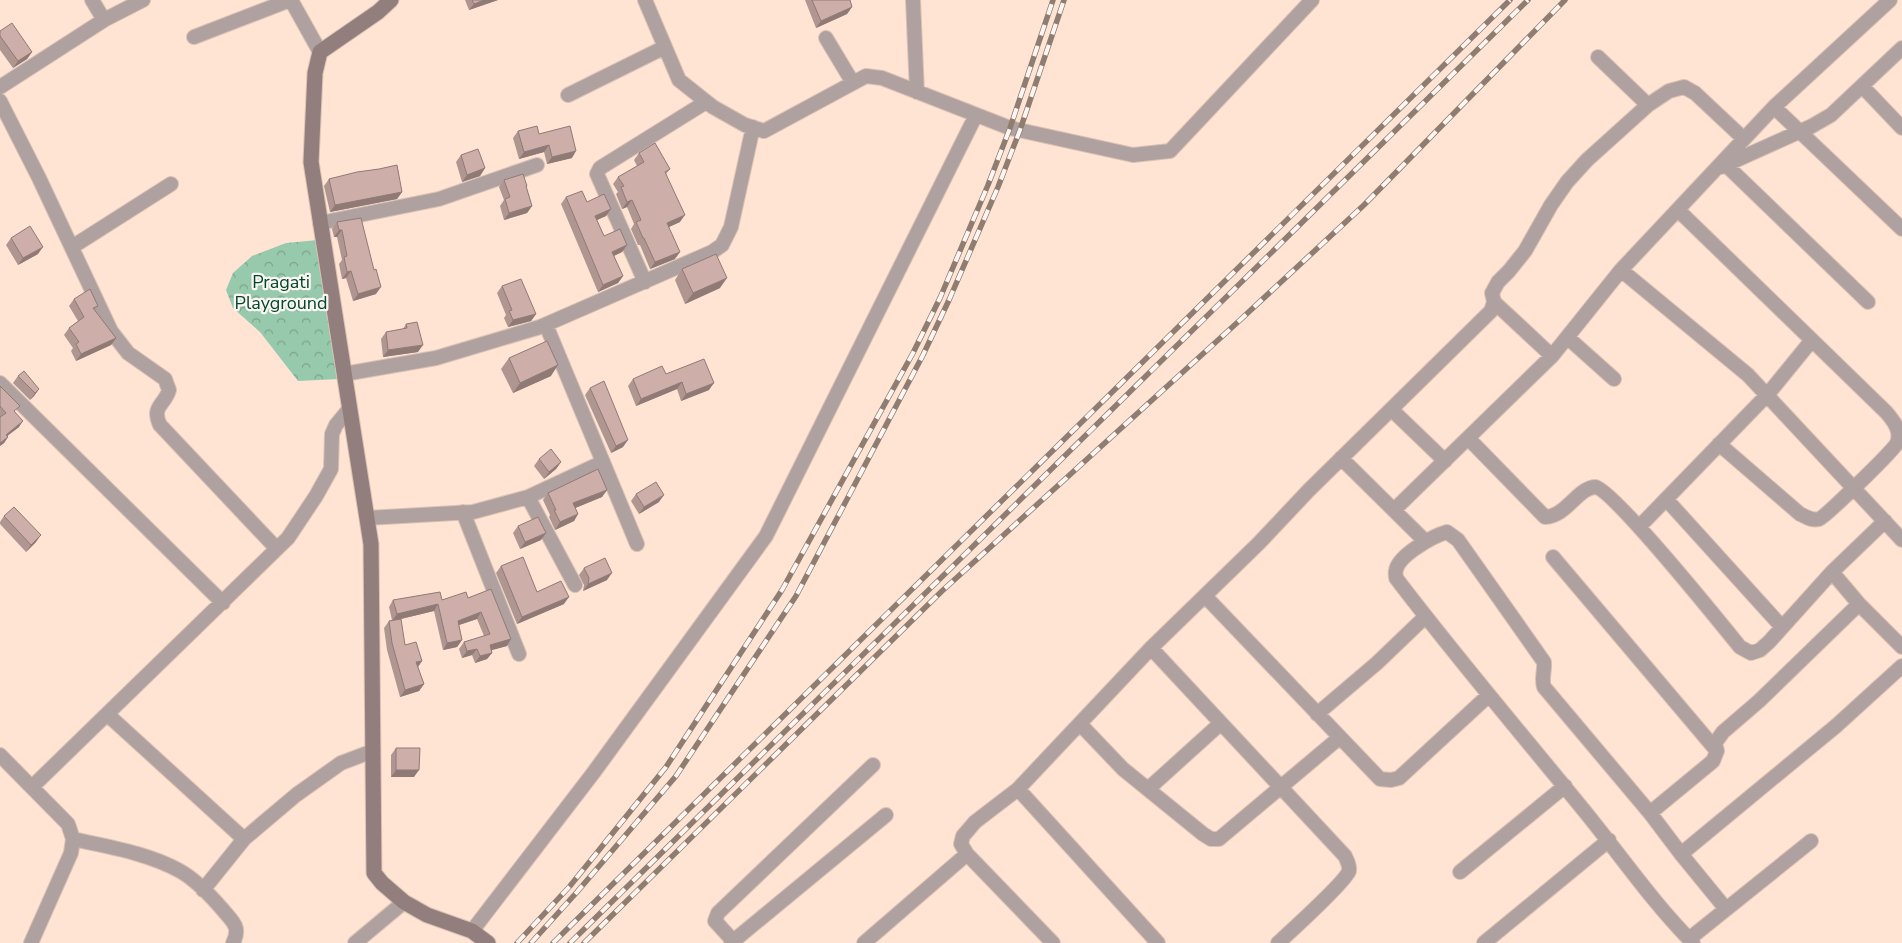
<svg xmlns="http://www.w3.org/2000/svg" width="1902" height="943" font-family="'Nunito Sans',sans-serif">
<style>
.park{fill:url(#park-crowns)}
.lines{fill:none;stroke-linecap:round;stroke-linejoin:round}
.street-casing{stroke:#dac2b4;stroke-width:16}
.secondary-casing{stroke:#dac2b4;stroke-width:17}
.street{stroke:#afa1a0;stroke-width:14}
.secondary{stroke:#927e7d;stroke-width:15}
.rail-casing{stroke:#8f7d72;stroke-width:5.5}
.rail{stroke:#fcf6f3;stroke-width:4;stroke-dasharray:11;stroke-linecap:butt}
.wall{fill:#b09691}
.shaded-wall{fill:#907a76}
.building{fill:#cdaea9;stroke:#907a76}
.labels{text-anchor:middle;stroke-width:4.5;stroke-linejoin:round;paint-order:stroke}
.park-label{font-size:18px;fill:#00472b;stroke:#fcf6f3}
</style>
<defs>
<pattern id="park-crowns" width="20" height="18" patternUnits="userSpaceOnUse" patternTransform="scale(1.25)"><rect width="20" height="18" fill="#97c9ac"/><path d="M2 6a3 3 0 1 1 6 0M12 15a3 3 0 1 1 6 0" fill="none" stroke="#7ca38c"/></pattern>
</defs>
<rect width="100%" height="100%" fill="#ffe4d4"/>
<path class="park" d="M318,240L339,379L298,381L260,332L233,308L226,290L233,273L252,256L286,243Z"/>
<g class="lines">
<g class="street-casing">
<path id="street" d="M92,0L104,20
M291,0L320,52
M645,0L679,80L713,107L745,125L764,131L866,76L882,78L1010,128L1133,155L1170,151L1312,0
M913,0L917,92
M194,37L290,0
M826,38L853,83
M1598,57L1648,105
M1862,86L1902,128
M0,87L104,20L143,0
M568,95L665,47
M0,101L39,178L111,331L128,353L165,379L169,390C165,405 151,406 160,425L277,549
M1774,107L1902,229
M1726,165L1868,302
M1721,167L1812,126L1831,115L1902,48
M1678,210L1886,412C1893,420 1902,431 1897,443C1893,451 1825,517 1819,519C1811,521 1807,517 1800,514L1719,444
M320,223L439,199L537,165
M72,247L171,184
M1621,270L1748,375L1902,540
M645,282L597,174L600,168L706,102
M1494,302L1552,356
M546,325L637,544
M1567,337L1614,379
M344,374L436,358L540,327L712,252L722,245L731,227L753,127
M0,383L223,603
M1391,409L1445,461
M1468,438L1545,517C1567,516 1578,487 1596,487C1611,487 1723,626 1740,647L1751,653L1760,650L1769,642L1832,572L1885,521
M1341,458L1425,541
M528,497L575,585
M1666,499L1782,627
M1394,510L1552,356L1621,270L1774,107L1890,0
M463,512L519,654
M367,518L473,512L528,497L603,462
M1639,527L1768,394L1812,340
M1553,557L1717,751
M1832,572L1859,604L1902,647
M1205,596L1380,779L1391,780L1399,778L1489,695
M1151,648L1345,856C1347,861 1350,865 1349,871C1345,882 1290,932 1278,943
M1317,714L1377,663L1425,617
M108,715L244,839
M1080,724L1123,769L1203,834L1211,839H1219L1339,738
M0,755L68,824L73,839L71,853L31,943
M33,786L288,538L316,496L331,469L332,434L336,425L350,408
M1018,789L1158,943
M1148,789L1221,723
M1650,813L1713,761L1717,751L1715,743L1723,732L1759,701L1859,604
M73,839C108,847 148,853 180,871C196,880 211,896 223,910C233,922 241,927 233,943
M1681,854L1836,726L1902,666
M1460,872L1565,786
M203,890L244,839L296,795L341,763L373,751
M472,931L594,772L766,536L976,115
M1689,939L1811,841
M355,943L404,902
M731,943L886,815
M735,943L715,921L718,913L873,765
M864,943L967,854
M1053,943L967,854L961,844L963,836L975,822L1018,789L1151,648L1259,543L1309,490L1491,311L1494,302L1492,293L1498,282L1509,271L1525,251L1551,205L1567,182L1587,160L1648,105L1669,91L1684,87L1695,93L1744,139
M1484,943L1609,840
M1693,943C1652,902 1619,853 1582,808C1520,732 1456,657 1396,578C1396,577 1395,571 1396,570C1399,555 1433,536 1447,532L1458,540L1544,662C1545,671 1541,679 1544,687L1650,813L1681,854L1726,909"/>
</g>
<g class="secondary-casing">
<path id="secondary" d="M391,0L378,12L320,52L315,73L311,162L371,544L374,873L382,883L404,902L427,915L472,931L488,943"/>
</g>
<use href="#street" class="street"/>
<use href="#secondary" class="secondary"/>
<g class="rail-casing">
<path id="rail" d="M517,943L570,886L666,767L782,590L913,353L940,298L988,185L1010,128L1053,0
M531,943L577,892L676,776L796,596L923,355L949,300L998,187L1020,130L1064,0
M553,943L1510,0
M570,943L1528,0
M584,943L942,591L1239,321L1364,205L1565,0"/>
</g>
<use href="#rail" class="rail"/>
</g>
<path class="wall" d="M465,0H498L469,10Z
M805,0H850L852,7L847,14L816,28Z
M0,31L32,52L27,59L13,68L0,50Z
M518,131L539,134L572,158L547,164L544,152L519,159L513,138Z
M639,153L670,169L666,174L680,222L669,227L675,259L650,269L640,245H638L631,229L634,224L627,207L622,209L616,194L618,192L613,184L618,177L637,166L634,160Z
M461,155L485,168L480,176L462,182L456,162Z
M379,169L402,192L397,199L330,212L324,186L329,179Z
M504,180L527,186L526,187L532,206L527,213L504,220L500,206L504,200L499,187Z
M566,197L587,202L611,209L606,216L597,220L604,236L627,245L622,252L614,256L623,276L618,283L598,292L561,204Z
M337,222L376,294L353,301L346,278L342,279L339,264L342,260L337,237H334L332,229Z
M11,238L38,254L18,265L6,245Z
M682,269L720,288L685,304L675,280Z
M502,286L536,314L531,321L508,327L504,318L506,315L497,293Z
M74,299L98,306L95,310L116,338L111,345L76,361L71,351L73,348L64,335L69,328L78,321L69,306Z
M406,324L418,352L383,357L381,339L386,332L403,329Z
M509,358L551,376L513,393L501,369Z
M666,374L709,390L681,401L677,389L636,406L628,386L633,379Z
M18,376L39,389L34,396L30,400L13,383Z
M0,386L15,412L19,427L7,436L8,437L4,443L0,446Z
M590,388L623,447L611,453L585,395Z
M539,459L561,462L556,469L544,479L534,466Z
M607,490L602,497L575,508L578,514L574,521L555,530L549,517L550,515L543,500L548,493Z
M636,494L659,502L639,514L631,501Z
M4,516L36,542L26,552L0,524V522Z
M518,526L541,540L520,549L513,533Z
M501,566L537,592L564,604L517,624L496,573Z
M584,568L607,580L583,591L584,585L579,575Z
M491,589L507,646L491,650L492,653L487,659L475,663L472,655L462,658L459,649L464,642L484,636L477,619L459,625L462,640L457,647L443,650L434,611L397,620L405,645L422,661L418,667L424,684L419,691L400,697L387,650L384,628L389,621L392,620L389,607L393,600H442L468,598Z
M396,748L414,777H391V755Z"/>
<path class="shaded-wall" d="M484,0H498L469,10L474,4Z
M852,7L847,14L816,28L821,21Z
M32,52L27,59L13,68L18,61Z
M549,145L544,152L519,159L524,152Z
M576,151L572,158L547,164L552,157Z
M485,168L480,176L462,182L467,175Z
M402,192L397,199L330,212L335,205Z
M632,200L627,207L622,209L627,202Z
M532,206L527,213L504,220L509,213Z
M611,209L606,216L590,223L595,216Z
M685,215L680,222L662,230L667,223Z
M339,230H342L337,237H334Z
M627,245L622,252L607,259L612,252Z
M43,247L38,254L18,265L23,258Z
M680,252L675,259L650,269L655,262Z
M351,271L346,278L342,279L347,272Z
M623,276L618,283L598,292L603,285Z
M727,278L720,288L685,304L693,293Z
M381,287L376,294L353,301L358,294Z
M536,314L531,321L508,327L513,320Z
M116,338L111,345L76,361L81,354Z
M423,345L418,352L383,357L388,350Z
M558,365L551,376L513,393L520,383Z
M682,382L677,389L636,406L641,399Z
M714,383L709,390L681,401L686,394Z
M39,389L34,396L30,400L35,393Z
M23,421L19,427L2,440L6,435Z
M8,437L4,443L0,446V443Z
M628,440L623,447L611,453L616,446Z
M561,462L556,469L544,479L549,472Z
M607,490L602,497L568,511L573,503Z
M664,495L659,502L639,514L644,507Z
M578,514L574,521L555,530L560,522Z
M546,533L541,540L520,549L525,542Z
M41,535L36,542L26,552L31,545Z
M612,573L607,580L583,591L588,584Z
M569,597L564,604L517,624L522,617Z
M438,604L434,611L392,621L397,614Z
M481,612L477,619L453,627L458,621Z
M511,639L507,646L485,652L490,645Z
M462,640L457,647L443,650L447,643Z
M477,649L472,655L462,658L467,651Z
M492,653L487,659L475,663L480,656Z
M422,661L417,668L416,662Z
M424,684L419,691L400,697L405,690Z
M396,770H419L414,777H391Z"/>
<path class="building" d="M472,0H484L474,4Z
M812,0H850L852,7L821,21Z
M12,23L32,52L18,61L0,36V31Z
M537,126L539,134L570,126L576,151L552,157L549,145L524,152L518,131Z
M655,143L670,169L665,172L685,215L667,223L680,252L655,262L644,238H643L636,222L641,220L632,200L627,202L621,187L624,186L618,177L644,162L639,153Z
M478,149L485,168L467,175L461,155Z
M397,165L402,192L335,205L329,179L357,172L379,169Z
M523,174L527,186H526L532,206L509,213L505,199L510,197L504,180Z
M582,191L587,202L604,194L611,209L595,216L604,236L620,229L627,245L612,252L623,276L603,285L566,197Z
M361,218L374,270L376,269L381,287L358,294L351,271L347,272L344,257L347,256L342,230H339L337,222Z
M30,226L43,247L23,258L11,238Z
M716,254L727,278L693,293L682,269Z
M521,279L536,314L513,320L509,311L512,310L502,286Z
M90,289L98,306L93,308L116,338L81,354L76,344L79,342L69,328L84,317L74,299Z
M417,322L423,345L388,350L386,332L407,328L406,324Z
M547,341L558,365L520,383L509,358Z
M704,359L714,383L686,394L682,382L641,399L633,379L662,366L666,374Z
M24,371L39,389L35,393L18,376Z
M604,381L628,440L616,446L590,388Z
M0,386L20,406L14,411L23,421L6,435L8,437L0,443V417L6,413L0,406Z
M551,449L561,462L549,472L539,459Z
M598,469L607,490L573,503L578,514L560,522L554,510H556L548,493Z
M656,482L664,495L644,507L636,494Z
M14,507L41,535L31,545L4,516Z
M538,517L546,533L525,542L518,526Z
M523,557L537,592L561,581L569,597L522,617L501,566Z
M605,558L612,573L588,584L589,578L584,568Z
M491,589L511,639L490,645L492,653L480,656L477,649L467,651L464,642L490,634L481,612L458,621L462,640L447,643L438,604L397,614L393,600L440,592L442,600L466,592L468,598Z
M401,619L405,645L416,642L422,661L416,662L424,684L405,690L392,643L389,621Z
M396,748H420L419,770H396Z"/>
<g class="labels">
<g class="park-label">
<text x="281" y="288">Pragati<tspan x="281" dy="21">Playground</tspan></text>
</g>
</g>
</svg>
